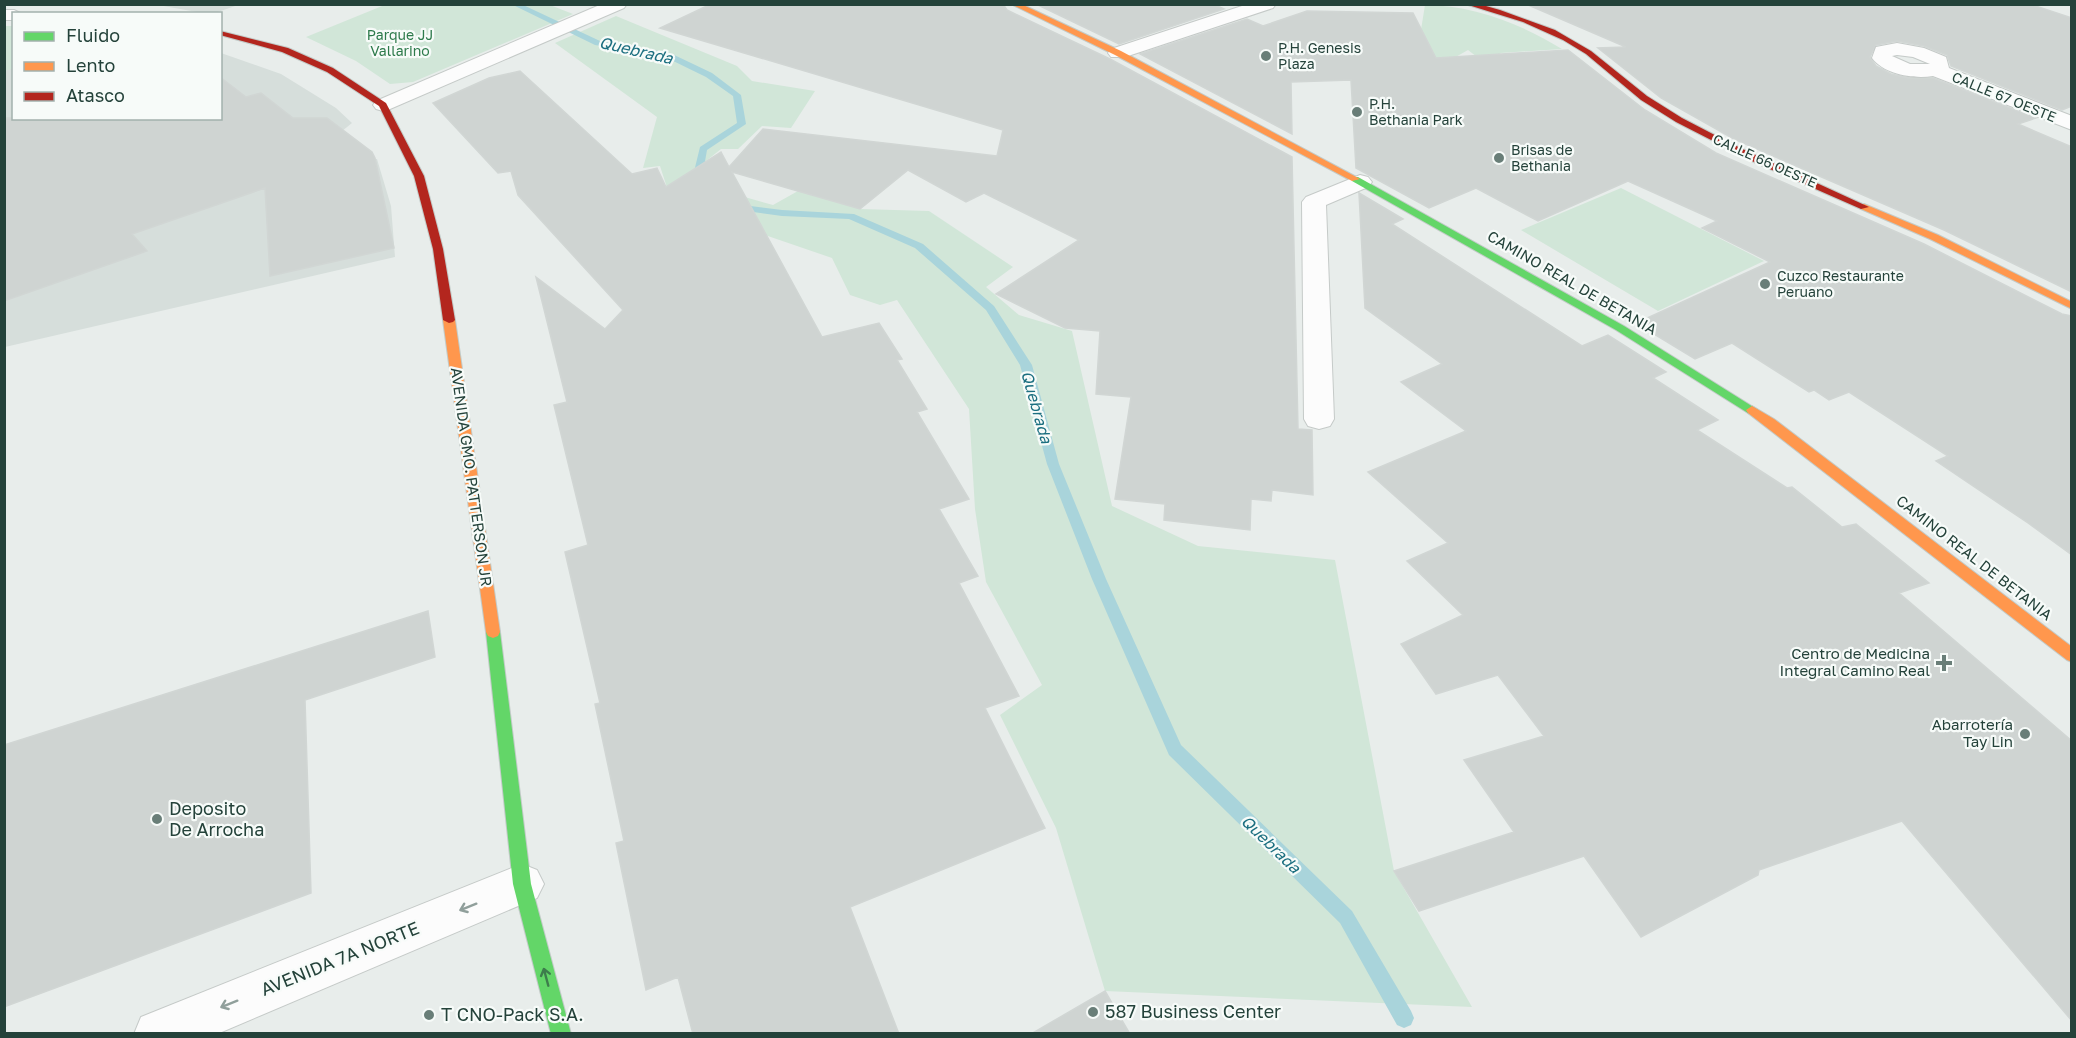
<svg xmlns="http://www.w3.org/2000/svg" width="2076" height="1038" font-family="'Golos Text',sans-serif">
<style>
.built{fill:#d6dedb}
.green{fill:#d1e6d8}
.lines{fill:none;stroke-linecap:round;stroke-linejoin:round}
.stream{fill:#a9d4db;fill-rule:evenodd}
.building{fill:#cfd4d2;stroke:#d1d6d4;stroke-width:1.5}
.street-casing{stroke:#c5cac8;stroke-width:2}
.fast-casing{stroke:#c3cbc8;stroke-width:2}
.slow-casing{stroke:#c3cbc8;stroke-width:2}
.jam-casing{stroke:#c3cbc8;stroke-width:2}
.street{fill:#fcfcfc;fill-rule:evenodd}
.fast{fill:#63d668;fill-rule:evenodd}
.slow{fill:#ff974d;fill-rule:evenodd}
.jam{fill:#b3261e;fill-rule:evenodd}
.oneway{stroke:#909f9b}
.oneway2{stroke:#3d7d4c}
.poi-dot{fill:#697e78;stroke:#f7fbf9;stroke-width:2}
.labels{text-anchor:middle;stroke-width:4.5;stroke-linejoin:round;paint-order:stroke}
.far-park-label{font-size:14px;fill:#2d7a4b;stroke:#f7fbf9}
.far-poi-label{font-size:14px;fill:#24423a;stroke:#f7fbf9;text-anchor:start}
.far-street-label{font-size:14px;fill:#24423a;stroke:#f7fbf9}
.street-label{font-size:15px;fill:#24423a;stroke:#f7fbf9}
.poi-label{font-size:15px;fill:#24423a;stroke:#f7fbf9;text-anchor:end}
.water-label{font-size:16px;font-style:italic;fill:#1c6f80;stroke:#f7fbf9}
.near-poi-label{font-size:18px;fill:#24423a;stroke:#f7fbf9;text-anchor:start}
.near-street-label{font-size:18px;fill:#24423a;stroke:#f7fbf9}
</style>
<rect width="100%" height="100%" fill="#e8edeb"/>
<path class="built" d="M158,5L238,4V5L215,13L208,14Z
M221,53L281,74L336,108L352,123L331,140L353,159H377L391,206L395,257L5,347L4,71L13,68L14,118H220Z"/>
<path class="green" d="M387,4L550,5L573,14L413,82L390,84L356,61L306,37Z
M1425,5C1472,5 1522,24 1562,49L1500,53L1505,59L1481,60L1468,50L1429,72L1415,67Z
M616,16L737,66L752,81L815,91L791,128L762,126L738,149H721L706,161V186L773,205L798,191L860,209L929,211L1013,267L986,287L1019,315L1072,331L1112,506L1198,546L1335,560L1394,871L1472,1007L1105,991L1056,828L1000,715L1042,685L986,582L975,509L969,409L897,300L880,305L850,295L832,258L672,203L660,166L643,168L657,117L555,43Z
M5,26H13L14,68L5,71Z
M1621,188L1764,261L1658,311L1521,230Z"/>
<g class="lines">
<path class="stream" d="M511,4H521L600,41L670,53L712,73L741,95L746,124L707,150L701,184L693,186L691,184L700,147L737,123L733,96L706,77L665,57L595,45Z
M735,204L782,210L854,214L923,244L994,306L1032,365L1059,464L1106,579L1181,745L1352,911L1411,1011L1414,1018L1411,1025L1404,1028L1397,1025L1340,923L1169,755L1092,579L1047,464L1020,365L986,310L915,248L849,219L782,216L732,209L730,207Z"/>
</g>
<path class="building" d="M711,4H1003L1007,10L1110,59L1292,157L1298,429L1312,430L1313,495L1272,490L1271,501L1251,499L1250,530L1164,520L1165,504L1115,499L1131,397L1096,394L1100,331L1065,328L996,294L1079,240L984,193L966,202L908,170L860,209L732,172L822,337L879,323L902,359L897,360L927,409L917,412L969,499L939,509L978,576L959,583L1019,696L985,708L1045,828L850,907L899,1034H693L678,977L646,990L616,843L624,841L595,704L600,703L565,552L588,545L554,405L567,402L536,277L605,329L623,310L518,195L511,171L498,173L433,103L489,78L520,71L632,174L657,168L666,187L721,152L729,167L763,129L997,156L1003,130L660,28Z
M1036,4H1213L1224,9L1119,44Z
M1526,4H2030L2072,18V106L2062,110L1951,66L1947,55L1924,46L1897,41L1876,45L1870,57L1876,66L1891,74L1909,78H1933L2036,118L2018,124L2072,147V292L1944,230L1734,139L1661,98L1598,48L1626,47Z
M1307,11L1413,13L1436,58L1568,50L1645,110L1716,153L1924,244L2062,314L2072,316V555L2028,523L1936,461L1948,456L1849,392L1829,400L1814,390L1809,392L1732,343L1695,359L1636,323L1770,262L1702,228L1717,221L1628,181L1538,221L1476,188L1429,208L1356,168L1351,80L1291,82L1292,134L1140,54L1247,19L1263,26Z
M220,77L246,97L261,93L293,118H327L372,152L375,158L394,248L270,276L265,188L132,234L147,251L4,301V118H220Z
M1359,193L1403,219L1392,224L1582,346L1608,335L1666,372L1653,378L1718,420L1697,430L1787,488L1792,487L1842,527L1856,524L1929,583L1899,593L2072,741V1021L1902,821L1759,870L1758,875L1641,937L1584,856L1419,911L1394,871L1514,832L1464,760L1544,736L1498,675L1436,694L1401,644L1463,615L1407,561L1448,543L1368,472L1466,431L1401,382L1442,364L1365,308Z
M428,611L435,657L305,700L311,893L4,1007V745Z
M1105,991L1130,1034H1031Z"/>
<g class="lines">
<g class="street-casing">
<path id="street" d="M602,4H627L624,8L390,109L383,111L376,109L373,105L376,101Z
M1248,4H1276L1273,8L1125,57H1111L1108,53L1111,49Z
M4,10H14L22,14H14V20H4Z
M1897,43L1924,48L1946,57L1949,68L2072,116V130L1933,76C1914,79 1885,75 1872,58L1876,47ZM1897,55L1913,57L1930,64H1910L1892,56Z
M1360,175L1368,177L1372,182L1368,187L1326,205L1334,419L1330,426L1319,429L1308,426L1304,419L1302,202L1306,197Z
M522,864L537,870L544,884L537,898L217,1034H134L141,1017Z"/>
</g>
<g class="fast-casing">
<path id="fast" d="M1352,177H1358L1624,326L1758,410L1752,414L1748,413L1616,330L1352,181Z
M493,626L498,628L500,632L531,884L571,1034H551L513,884L486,632L488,628Z"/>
</g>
<g class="slow-casing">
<path id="slow" d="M1011,4H1021L1121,51L1360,179L1352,181L1115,55Z
M1864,204L1938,235L2072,302V309L1930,239L1861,209L1859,207Z
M449,317L455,320L500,632L498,636L493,638L488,636L486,632L443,320Z
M1752,406L1774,419L2072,647V662L2067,660L1748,413L1746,410Z"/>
</g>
<g class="jam-casing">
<path id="jam" d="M1465,4H1479L1500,10L1555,30L1591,51L1647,96L1682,118L1734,145L1869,207L1861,209L1754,162L1676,122L1641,100L1586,54L1563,40L1523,22Z
M220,31L288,48L333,68L386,103L424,176L443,249L455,320L453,322L449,323L443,320L433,249L414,176L379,106L327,72L282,52L220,35Z"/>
</g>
<use href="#street" class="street"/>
<use href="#fast" class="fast"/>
<use href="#slow" class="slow"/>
<use href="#jam" class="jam"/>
</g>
<defs><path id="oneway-shaft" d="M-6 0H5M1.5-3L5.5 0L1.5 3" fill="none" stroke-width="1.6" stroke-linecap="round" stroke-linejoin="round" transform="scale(1.5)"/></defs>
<g class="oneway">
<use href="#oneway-shaft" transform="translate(468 907) rotate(158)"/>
<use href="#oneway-shaft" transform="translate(229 1004) rotate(158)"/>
</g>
<use class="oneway2" href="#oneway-shaft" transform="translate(546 977) rotate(-105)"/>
<g class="poi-dot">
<circle cx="1266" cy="56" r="6"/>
<circle cx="1357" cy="112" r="6"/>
<circle cx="1499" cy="158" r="6"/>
<circle cx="1765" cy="284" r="6"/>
<path d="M1941 654h6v6h6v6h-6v6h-6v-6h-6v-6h6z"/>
<circle cx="2025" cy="734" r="6"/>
<circle cx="157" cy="819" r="6"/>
<circle cx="1093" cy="1012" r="6"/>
<circle cx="429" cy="1015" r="6"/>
</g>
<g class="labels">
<g class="far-park-label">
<text x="400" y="40">Parque JJ<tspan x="400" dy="16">Vallarino</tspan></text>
</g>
<g class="far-poi-label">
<text x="1278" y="53">P.H. Genesis<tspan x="1278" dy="16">Plaza</tspan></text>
<text x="1369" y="109">P.H.<tspan x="1369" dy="16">Bethania Park</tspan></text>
<text x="1511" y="155">Brisas de<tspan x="1511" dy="16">Bethania</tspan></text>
<text x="1777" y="281">Cuzco Restaurante<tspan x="1777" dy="16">Peruano</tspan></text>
</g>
<g class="far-street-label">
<text transform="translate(2004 97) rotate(22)" y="5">CALLE 67 OESTE</text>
<text transform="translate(1765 161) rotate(24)" y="5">CALLE 66 OESTE</text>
</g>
<g class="street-label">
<text transform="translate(1572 283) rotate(30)" y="5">CAMINO REAL DE BETANIA</text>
<text transform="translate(471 477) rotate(82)" y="5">AVENIDA GMO. PATTERSON JR</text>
<text transform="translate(1974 558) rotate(38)" y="5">CAMINO REAL DE BETANIA</text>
</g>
<g class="poi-label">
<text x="1930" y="659">Centro de Medicina<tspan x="1930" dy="17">Integral Camino Real</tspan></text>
<text x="2013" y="730">Abarrotería<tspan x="2013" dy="17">Tay Lin</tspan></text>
</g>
<g class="water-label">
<text transform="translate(636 50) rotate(13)" y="6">Quebrada</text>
<text transform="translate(1037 407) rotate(74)" y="6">Quebrada</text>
<text transform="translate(1271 844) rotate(44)" y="6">Quebrada</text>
</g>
<g class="near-poi-label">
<text x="169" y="815">Deposito<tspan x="169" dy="21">De Arrocha</tspan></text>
<text x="1105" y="1018">587 Business Center</text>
<text x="441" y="1021">T CNO-Pack S.A.</text>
</g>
<g class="near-street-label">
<text transform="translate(340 959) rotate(-22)" y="6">AVENIDA 7A NORTE</text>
</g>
</g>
<rect width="2076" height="1038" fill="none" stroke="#24423a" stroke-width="12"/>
<rect x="12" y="12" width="210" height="108" fill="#f7fbf9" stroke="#a3b1ad" stroke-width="1.5"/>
<rect x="24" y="32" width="30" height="9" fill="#63d668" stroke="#a3b1ad" stroke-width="1.5"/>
<text x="66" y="42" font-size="18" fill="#24423a">Fluido</text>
<rect x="24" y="62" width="30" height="9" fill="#ff974d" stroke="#a3b1ad" stroke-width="1.5"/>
<text x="66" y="72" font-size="18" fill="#24423a">Lento</text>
<rect x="24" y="92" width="30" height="9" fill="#b3261e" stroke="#a3b1ad" stroke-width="1.5"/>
<text x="66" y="102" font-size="18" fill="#24423a">Atasco</text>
</svg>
